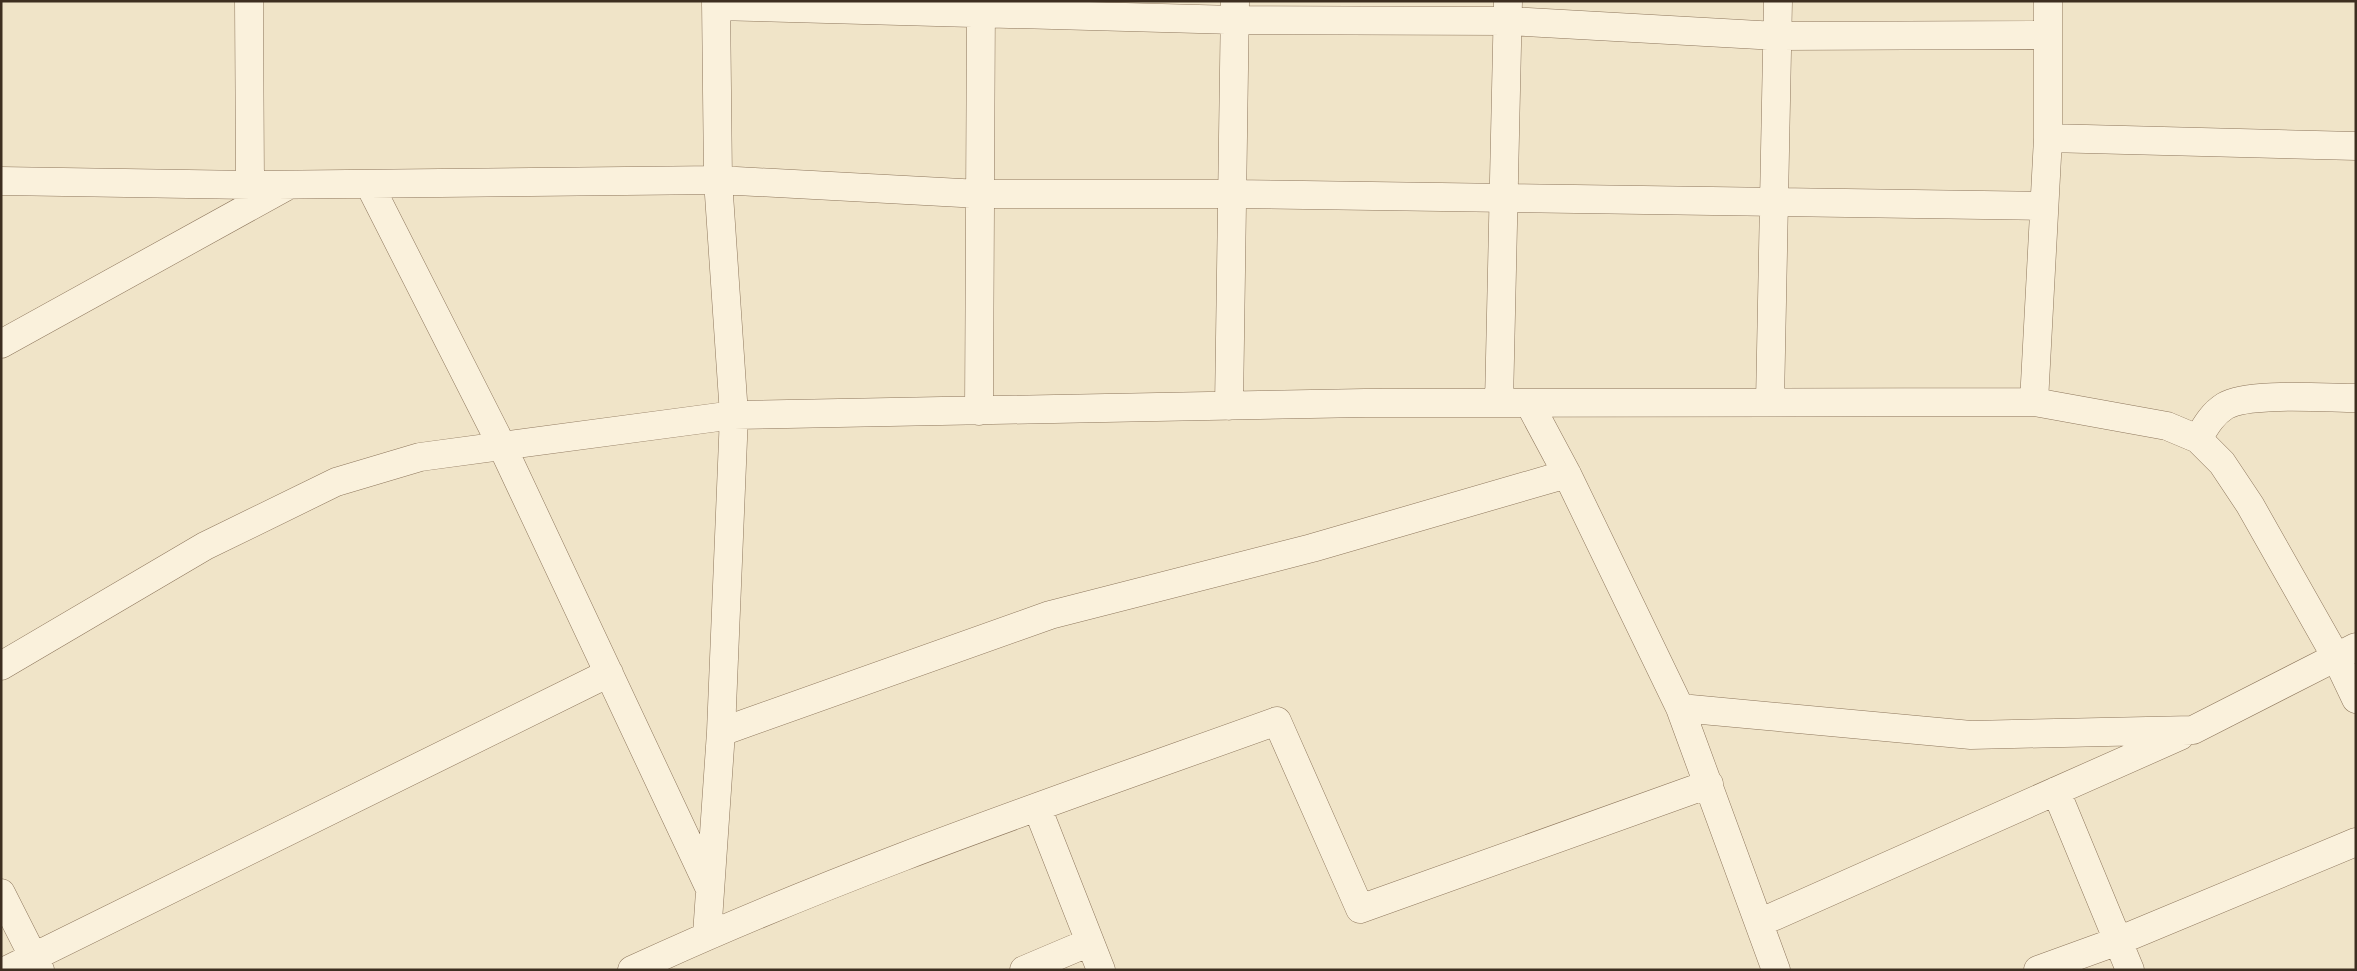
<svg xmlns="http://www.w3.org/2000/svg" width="2357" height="971" font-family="'IBM Plex Serif',serif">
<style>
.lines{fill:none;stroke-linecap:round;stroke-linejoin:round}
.minor-casing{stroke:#8d765c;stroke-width:29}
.minor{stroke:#faf1dc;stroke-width:28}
</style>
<rect width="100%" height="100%" fill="#f0e4c8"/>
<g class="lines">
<g class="minor-casing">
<path id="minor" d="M249,1L250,185
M716,6L1235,20L1508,21L1777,36L2048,35
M2048,138L2356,146
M1,181L250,185L718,180L980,194H1232L2044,206
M369,184L502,446L710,889
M1,344L287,186
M1770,402L1778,1
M2034,402L2048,138V1
M1499,403L1508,1
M1529,403L1567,474L1680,708L1776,970
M1229,406L1235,2
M979,411L981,1
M2198,439C2205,427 2212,414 2225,406C2248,392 2325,398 2356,398
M1,666L205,546L336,482L420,457L734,415L1365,403L2034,402L2167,426L2198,439L2222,463L2250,505L2336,657L2356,699
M1680,708L1971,735L2193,730L2356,647
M721,732L1050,615L1312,548L1567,474
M2056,791L2130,970
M1037,807L1101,970
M1,893L40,970
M1759,923L2180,736
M707,935L721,732L734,415L718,180L716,1
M7,970L609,673
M632,970C841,873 1060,799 1277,721L1360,909L1709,784
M1024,970L1090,942
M2038,970L2118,941L2356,842"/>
</g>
<use href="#minor" class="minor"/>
</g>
<rect width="2357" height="971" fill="none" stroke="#3d2e20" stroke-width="5"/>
</svg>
